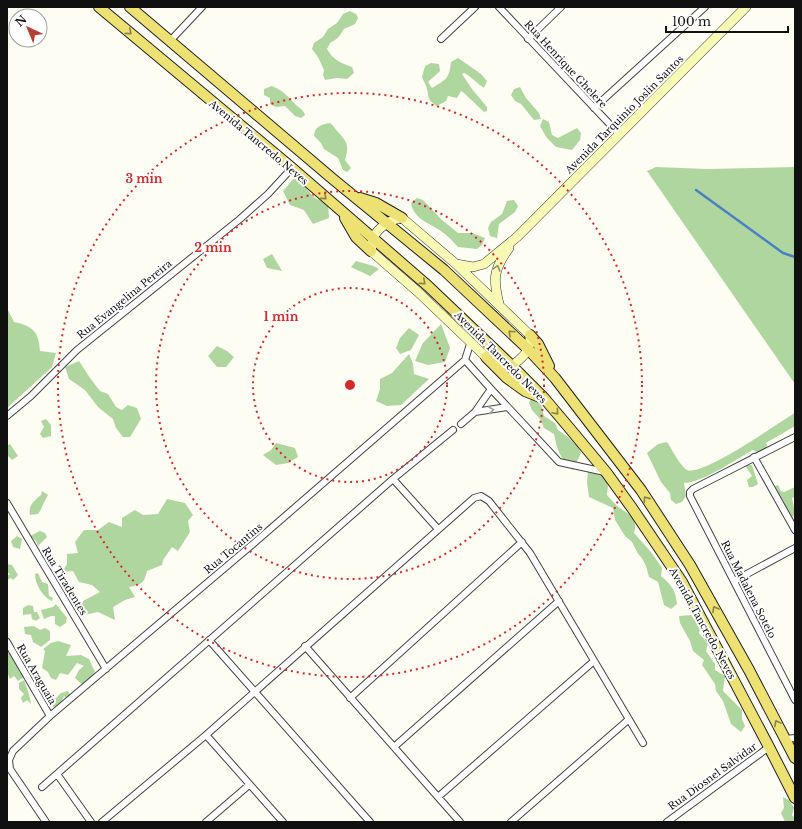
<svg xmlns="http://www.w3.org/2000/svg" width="802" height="829" font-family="'Libre Baskerville',serif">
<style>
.forest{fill:#b0d69f}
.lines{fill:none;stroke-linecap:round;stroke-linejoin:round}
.stream{stroke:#4881c3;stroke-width:2.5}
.minor-casing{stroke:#434343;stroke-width:8}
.secondary-casing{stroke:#323232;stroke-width:10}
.primary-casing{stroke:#212121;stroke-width:12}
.minor{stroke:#fff;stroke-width:6}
.secondary{stroke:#f7f9b4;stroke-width:9}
.primary{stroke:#eee174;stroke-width:10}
.oneway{stroke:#8a8347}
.oneway2{stroke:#8f906a}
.oneway3{stroke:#9f9f9f}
.ring{fill:none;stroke:#d62828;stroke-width:2;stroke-dasharray:2 4}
.labels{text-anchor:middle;stroke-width:4;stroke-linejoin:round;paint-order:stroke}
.street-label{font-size:10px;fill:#101010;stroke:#fff}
.centre{fill:#d62828;stroke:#fff;stroke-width:2}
.ring-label{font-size:12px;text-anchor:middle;font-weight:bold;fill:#d62828;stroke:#fff;stroke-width:4;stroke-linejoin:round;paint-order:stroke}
</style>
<rect width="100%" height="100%" fill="#fefdf3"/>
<path class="forest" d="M350,11L356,14L358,18L355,24L344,29C338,38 339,38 330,43L327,49C333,60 341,63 352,67L354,73L347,79L337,78L325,80L323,75L324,70L318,57L312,49L314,43L323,37L328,29L337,23L343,14Z
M458,58L481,74L487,81L484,88C476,83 472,77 464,73L462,74L472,89L487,107V111L484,112L464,93L461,91L457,98L448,96L446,101L437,106C425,99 430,95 426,86C425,83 423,80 422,77L425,66L431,63L439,64L440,71L428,82L432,88C446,79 449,80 451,62Z
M272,86C284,91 288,97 296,105C300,109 303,109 305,115L301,118L295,116L285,106L276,107L270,104V98L264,95V89Z
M520,87L526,98L539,113L541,119L534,120L521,104L515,101L511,95L514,89Z
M543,119L549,122L552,135L558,138L577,128L581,133L580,140L572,150L556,147L547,138L540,126Z
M330,123C334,126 335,129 339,133C348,143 349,147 345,160L351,168L347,172L343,170L338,158L324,149L321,143L314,136C314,127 322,124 330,123Z
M656,167L707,169L795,167V384L647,171Z
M294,178L302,184L315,198L328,204L329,218L313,224L304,210L290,205L283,191Z
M417,198L423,200L442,220L458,233H472L485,238L482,245L477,249L458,247C454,243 450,238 445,234C433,224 413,220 411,203Z
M514,200L518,206L515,212L499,224L497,238L490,236L488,228L491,222L502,214L507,201Z
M272,254L282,271L267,268L263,259Z
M356,261C364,264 371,264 379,269L370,276L351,267Z
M7,308L14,322C33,326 39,332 40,351L56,353L52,367L7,408Z
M441,324L450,348L445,362L428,365L415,361L423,343Z
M409,328L419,335L411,350L400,354L396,348L400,338Z
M217,346L227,351L234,357L226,367H217L208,356Z
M409,354L413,364L414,374L429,379L401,405L387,406L376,401L380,389V379L392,373Z
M79,361L90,378L100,391L108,394L116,407L122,410L128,405L137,408L141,419L130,437H123L116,428L113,419L98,407L85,390L69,379L65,367Z
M531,399L541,404L544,416L555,423L558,430L569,438L578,447L581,453L573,470C561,460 557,450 554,434L544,428L540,419L532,410L529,403Z
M793,414H795V426L766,443L767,445L765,457L753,450C736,459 702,483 684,483L686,496L682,502L676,504L671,500L670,493L661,482L647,453L658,444L667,442C672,449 680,466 687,470C702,477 777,424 793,414Z
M46,419L51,425V436L43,438L40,434L44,427L41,421Z
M276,443L295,448L298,457L288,463L276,465L263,455L271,450Z
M10,444L18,456L12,460L7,455V446Z
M745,465H752L758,484L753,487H749L747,480L752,476Z
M588,471L603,474L608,485L607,495C610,498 613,502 616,505C626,513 639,517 634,533L651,552L662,568L661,576C671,584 676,591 677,604L671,609L664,605L658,582L649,577L646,566L643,560L637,552L632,542L625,536L615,520L613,508L589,497L587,483Z
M778,485L781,491L784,492L795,487V497L792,498L795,512L793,517L790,518L774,489L775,486Z
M42,491L48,495C44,501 43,507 38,514L30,515C28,505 34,501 41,495Z
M167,499L185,503L193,515L188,521L190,532L178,551L172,547L163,560L162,565L147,571C144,584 142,584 129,587L135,597L125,600L113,607L115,620L98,612L84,615L78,607L83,601L100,592L92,585L79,582L73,571L62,572L67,564V554L78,553L75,542L84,530H98L109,522L122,527V518L135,510L143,515L158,514Z
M40,531L45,533L47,537L38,546L36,541L30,536Z
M17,536L22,539L20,549L13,547L11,541Z
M7,564L12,565L18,575L13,580L11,578L7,580V575H10L7,571Z
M38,573L42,582L48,584L49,596L53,598L52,601C43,597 35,585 35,574Z
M56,604L67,618L66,623L60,627L55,624V616H51L44,619L41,610L53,607Z
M28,605L33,606L34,612H37L40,618L36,621L32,619L31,614L23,615V608Z
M691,615L700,628L699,633L708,644L706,651L715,664V670L725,676L723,691L742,710V719L745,726L741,732L731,724L723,701L716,691L715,684L702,665L704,660L693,651L690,641L680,623L679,616Z
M34,626L40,630L45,628L50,631V640L41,647L33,642L31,635L25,634L24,627Z
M58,641L71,645L66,656L81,655L89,659L95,672L84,686L75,678L79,670L84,666L77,663L68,675L60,673L56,680L51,678L48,672L42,668L45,651L43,649L51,643Z
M7,652L10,653L24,677L18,681L14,676L10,679L7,672Z
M22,655L26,656L23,661L25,665L31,666L34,669L31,678L36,680V686L32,683L18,657Z
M24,680C27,688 30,696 31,704L27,700L23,703L21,698L24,694L19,689V683Z
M68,691L70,695L68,700L64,696L60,705L53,707L46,700L56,698L61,693Z
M783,797L789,800L794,808L792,815L795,818V822H785L781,813L784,808Z"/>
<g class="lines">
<path class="stream" d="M696,190L783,253L795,257"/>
<g class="minor-casing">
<path id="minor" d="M499,7L619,134
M441,39L475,7
M528,39L561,7
M170,41L202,7
M594,108L705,7
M465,360L491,389L559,462L605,472
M475,412L507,407
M7,416L31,396L77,350L240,219L268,194L292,168
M461,424L475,412L491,389
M795,437L693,489L690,492V496L795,700
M754,457L795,530
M393,479L453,430
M7,503L106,669
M734,581L795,548
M209,640L370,822
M7,642L50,716
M305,646L460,822
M350,698L522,542
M206,735L283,822
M785,739L795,738
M394,747L559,601
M57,774L91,822
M42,787L393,479L438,529
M438,797L594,661
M46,822L10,769L9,760L13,751L50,716L253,544L465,360L471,341
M102,822L206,735L474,498L481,496L489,501L530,553L643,743
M206,822L249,785
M511,822L628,720
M667,822L769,747"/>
</g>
<g class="secondary-casing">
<path id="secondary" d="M402,218L456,264L530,335C531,351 524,356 512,366L496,362L486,357L418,292L371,251C372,247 372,242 373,238C378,228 390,219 402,218Z
M456,264L473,267L484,264L517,237L746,7
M499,304C493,279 493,270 509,248"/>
</g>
<g class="primary-casing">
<path id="primary" d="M99,7L292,168L428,286L512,366L544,398L571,430L606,472L632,508L682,582L769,747L795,798
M130,7L334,180L444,270L528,349L555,378L641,490L690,565L749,670L795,758
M360,198L376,203L402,218
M345,218L356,237L371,251
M530,335L538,344L549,366
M486,357L507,378L525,391L540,397"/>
</g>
<use href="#minor" class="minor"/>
<use href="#secondary" class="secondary"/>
<use href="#primary" class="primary"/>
</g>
<defs><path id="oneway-chevron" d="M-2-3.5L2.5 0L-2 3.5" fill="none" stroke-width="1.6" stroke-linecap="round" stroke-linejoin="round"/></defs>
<g class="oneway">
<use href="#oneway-chevron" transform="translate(129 32) rotate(40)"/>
<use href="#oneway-chevron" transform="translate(324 197) rotate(41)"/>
<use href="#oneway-chevron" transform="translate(423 282) rotate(41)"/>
<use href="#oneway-chevron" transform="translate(511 333) rotate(-137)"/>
<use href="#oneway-chevron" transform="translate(556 412) rotate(49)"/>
<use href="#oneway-chevron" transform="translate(646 499) rotate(-125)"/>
<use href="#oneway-chevron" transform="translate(715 609) rotate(-119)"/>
<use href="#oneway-chevron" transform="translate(777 723) rotate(-118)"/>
</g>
<use class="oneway2" href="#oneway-chevron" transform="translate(497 268) rotate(-73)"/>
<use class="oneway3" href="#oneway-chevron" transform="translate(491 410) rotate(-9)"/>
<g class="ring">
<circle cx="350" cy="385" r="97"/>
<circle cx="350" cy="385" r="194"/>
<circle cx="350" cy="385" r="292"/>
</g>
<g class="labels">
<g class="street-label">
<text transform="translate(566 64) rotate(47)" y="4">Rua Henrique Ghelere</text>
<text transform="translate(624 114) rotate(-45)" y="4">Avenida Tarquinio Joslin Santos</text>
<text transform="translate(259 142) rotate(40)" y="4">Avenida Tancredo Neves</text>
<text transform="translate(124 299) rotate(-39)" y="4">Rua Evangelina Pereira</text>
<text transform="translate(501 357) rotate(45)" y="4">Avenida Tancredo Neves</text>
<text transform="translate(233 548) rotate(-40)" y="4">Rua Tocantins</text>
<text transform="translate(65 581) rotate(59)" y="4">Rua Tiradentes</text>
<text transform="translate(749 589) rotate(63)" y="4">Rua Madalena Sotelo</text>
<text transform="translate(703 623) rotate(61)" y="4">Avenida Tancredo Neves</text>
<text transform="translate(37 674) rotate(60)" y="4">Rua Araguaia</text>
<text transform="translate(712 776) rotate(-36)" y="4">Rua Diosnel Salvidar</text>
</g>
</g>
<circle cx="350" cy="385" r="6" class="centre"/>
<g class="ring-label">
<text x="144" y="183">3 min</text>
<text x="213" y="252">2 min</text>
<text x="281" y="321">1 min</text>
</g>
<rect width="802" height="829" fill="none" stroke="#101010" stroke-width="16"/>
<g transform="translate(28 28) rotate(316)"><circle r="19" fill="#ffffff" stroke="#9f9f9f"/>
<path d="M0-3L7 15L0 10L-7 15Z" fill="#b63e32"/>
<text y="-6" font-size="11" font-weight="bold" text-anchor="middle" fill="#101010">N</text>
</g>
<path d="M666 26v6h122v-6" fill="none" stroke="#101010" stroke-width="2"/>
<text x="672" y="26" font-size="12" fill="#101010" stroke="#ffffff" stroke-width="3" paint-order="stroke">100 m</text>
</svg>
